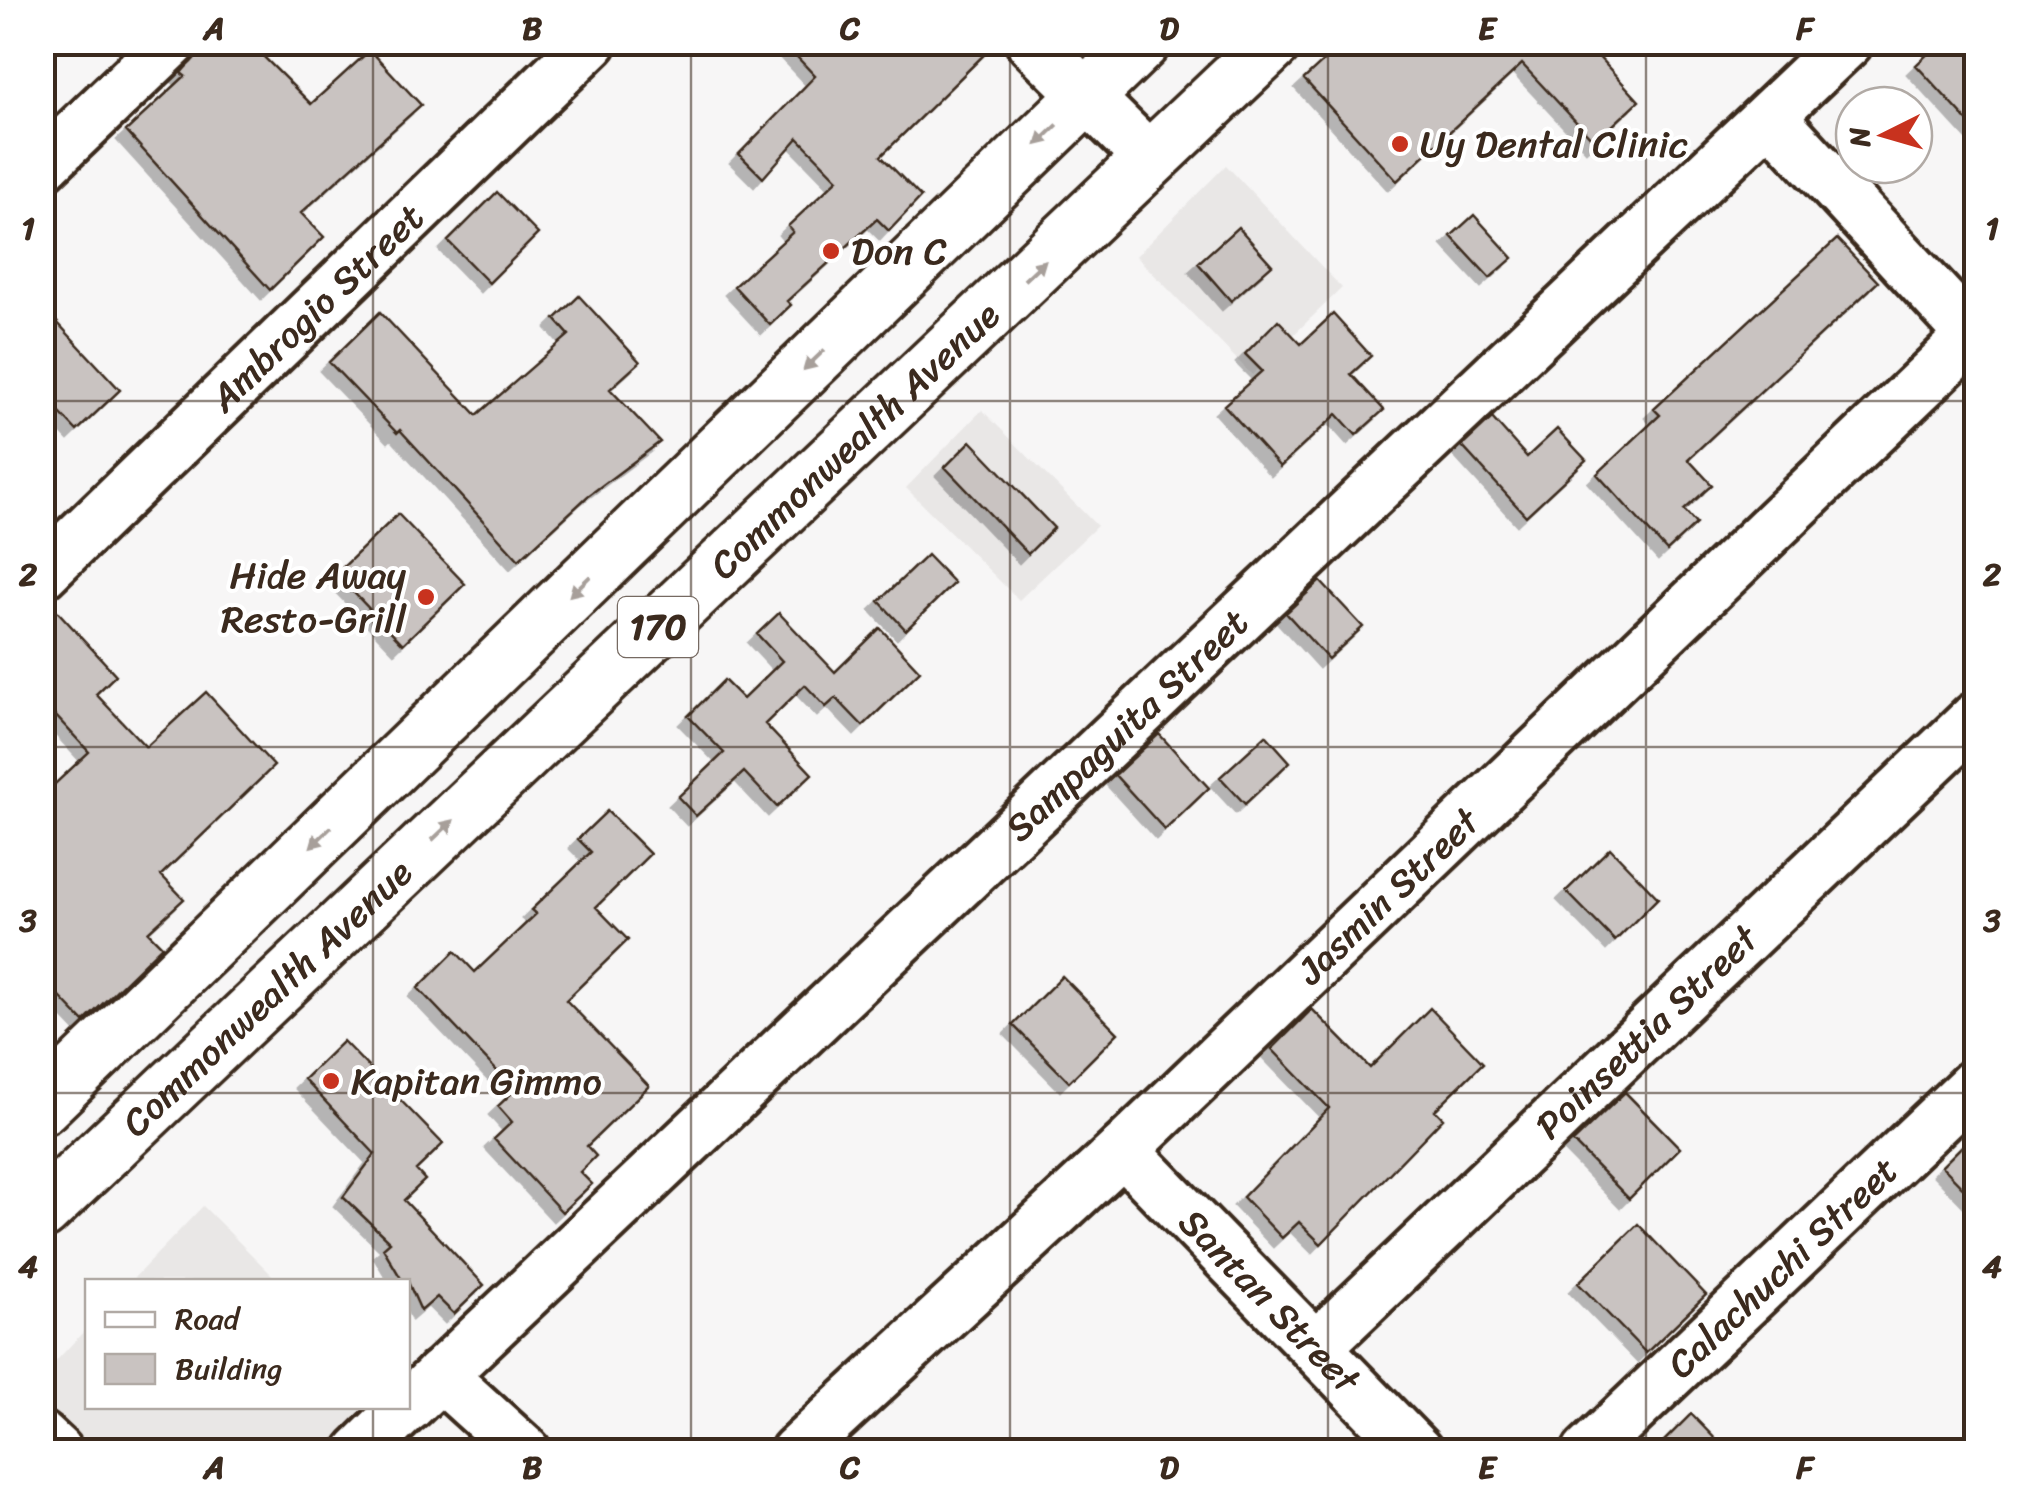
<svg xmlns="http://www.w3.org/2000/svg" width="2019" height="1494" font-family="Sriracha,sans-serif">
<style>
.built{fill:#e9e7e6}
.building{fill:#c9c3c1;stroke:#3b2a1e;stroke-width:2.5;filter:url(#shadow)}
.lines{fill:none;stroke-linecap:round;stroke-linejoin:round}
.minor-casing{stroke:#3b2a1e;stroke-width:58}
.major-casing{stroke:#3b2a1e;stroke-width:62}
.minor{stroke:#fff;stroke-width:50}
.major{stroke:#fff;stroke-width:55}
.oneway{fill:#a79f9a}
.grid{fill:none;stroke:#3b2a1e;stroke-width:2.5;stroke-opacity:0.55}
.poi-dot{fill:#c8321e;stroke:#fff;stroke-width:4}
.labels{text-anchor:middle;stroke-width:8;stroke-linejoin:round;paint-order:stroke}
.shield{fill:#fff;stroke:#766a62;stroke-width:2.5}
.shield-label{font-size:35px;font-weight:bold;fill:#3b2a1e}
.poi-label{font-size:38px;fill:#3b2a1e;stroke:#fff;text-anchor:start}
.street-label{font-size:38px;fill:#3b2a1e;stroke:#fff}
.neatline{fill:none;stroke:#3b2a1e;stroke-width:4}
.grid-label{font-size:32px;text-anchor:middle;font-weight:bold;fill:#3b2a1e}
</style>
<defs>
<filter id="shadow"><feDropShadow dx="-9" dy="9" stdDeviation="0" flood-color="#0004"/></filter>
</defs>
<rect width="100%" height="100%" fill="#f7f6f6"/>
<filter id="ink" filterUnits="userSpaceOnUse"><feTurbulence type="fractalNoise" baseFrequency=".01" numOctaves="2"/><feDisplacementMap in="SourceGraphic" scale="20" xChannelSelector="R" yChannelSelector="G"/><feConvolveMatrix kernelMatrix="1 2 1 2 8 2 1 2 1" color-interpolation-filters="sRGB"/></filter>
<g filter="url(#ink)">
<path class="built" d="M1226,165L1342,288L1252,375L1136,256Z
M982,410L1097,526L1019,600L906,488Z
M203,1206L278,1281H131Z
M87,1328L88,1406L382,1407L337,1451H43L42,1376Z"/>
<path class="building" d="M206,42H249L311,104L370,50L421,105L301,213L324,237L270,290L126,131L185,76L181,73Z
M783,42H997L881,156L921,197L889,231L877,219L787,301L791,305L770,325L734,286L793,232L788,226L838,179L798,138L763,178L739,154L815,76Z
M1344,42H1585L1639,101L1595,142L1522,64L1397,181L1304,79Z
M1940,42H1976V130L1916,65Z
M497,192L538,234L489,283L448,241Z
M1474,215L1513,258L1490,278L1451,236Z
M1238,227L1272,265L1231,301L1198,263Z
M1837,239L1878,282L1688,459L1712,485L1684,510L1696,524L1667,551L1597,474L1660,415L1654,409Z
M579,296L640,362L610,389L660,442L588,496L519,560L400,430L397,433L329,362L380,312L477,415L569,335L555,319Z
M42,306L120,390L77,431L42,394Z
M1333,314L1371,356L1351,374L1384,410L1356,435L1337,414L1280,467L1224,405L1262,371L1245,354L1278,320L1301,344Z
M1492,418L1527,457L1557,429L1586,460L1526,516L1462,446Z
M971,441L1054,528L1028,554L945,467Z
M398,514L465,584L403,644L336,574Z
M927,555L954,583L906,630L879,601Z
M1320,581L1363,627L1328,659L1286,613Z
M42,601H48L116,675L96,694L146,747L206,692L274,766L161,875L184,899L148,932L162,946L84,1022L42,978V796L89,752L42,701Z
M779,613L835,672L880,628L920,671L863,726L836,698L826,707L805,685L765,724L812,774L777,807L744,772L696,816L678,797L724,753L688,716L724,680L743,699L782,661L757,634Z
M1159,734L1209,788L1165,830L1115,775Z
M1266,735L1290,762L1245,804L1220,777Z
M607,811L650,854L596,907L628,940L566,1000L649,1086L587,1146L596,1156L580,1172L592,1184L562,1212L494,1139L512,1122L498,1106L515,1090L418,988L455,951L475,972L536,914L531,910L591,852L578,839Z
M1610,848L1658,898L1615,941L1566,891Z
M1062,976L1118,1033L1069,1082L1013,1025Z
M1430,1008L1483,1063L1435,1110L1443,1118L1321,1244L1299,1222L1282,1238L1243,1197L1329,1108L1272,1049L1312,1009L1370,1068Z
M343,1041L443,1144L416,1170L425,1180L404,1200L484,1285L454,1314L437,1297L421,1311L408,1282H403L383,1248L390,1242L343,1197L375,1154L304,1079Z
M1625,1092L1680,1148L1629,1199L1573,1142Z
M1976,1132V1201L1942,1166Z
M1638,1224L1706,1295L1646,1353L1578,1283Z
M1691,1414L1728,1452H1653Z"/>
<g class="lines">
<g class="minor-casing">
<g id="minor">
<path d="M1032,42L1151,160"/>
<path d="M1771,117L1976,339"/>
<path d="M42,166L172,42"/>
<path id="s1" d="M42,573L591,42"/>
<path id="s2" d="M1123,1150L1417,1452"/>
<path id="s3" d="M1317,1346L1976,718"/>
<path d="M440,1375L525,1452"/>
<path id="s4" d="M408,1406L1847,42"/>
<path d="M42,1438L57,1452"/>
<path d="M360,1452L407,1406"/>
<path id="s5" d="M796,1452L1123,1150L1973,335"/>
<path id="s6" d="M1588,1452L1976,1083"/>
</g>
</g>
<g class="major-casing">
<g id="major">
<path d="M42,1106L1142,42"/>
<path id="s7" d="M42,1211L1274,42"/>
</g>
</g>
<use href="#minor" class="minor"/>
<use href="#major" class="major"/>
</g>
<defs><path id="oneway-solid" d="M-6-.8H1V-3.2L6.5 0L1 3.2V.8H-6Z" transform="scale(2.5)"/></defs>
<g class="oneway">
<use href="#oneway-solid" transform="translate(1047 135) rotate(136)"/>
<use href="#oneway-solid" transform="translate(1035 270) rotate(-43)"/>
<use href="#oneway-solid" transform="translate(814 360) rotate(136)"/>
<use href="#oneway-solid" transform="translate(580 586) rotate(136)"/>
<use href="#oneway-solid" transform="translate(443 830) rotate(-43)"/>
<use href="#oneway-solid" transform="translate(321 837) rotate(136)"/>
</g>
</g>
<path class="grid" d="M373,42V1282M691,42V1452M1010,42V1452M1328,42V1452M1646,42V1452M42,401H1976M42,747H1976M42,1093H1976M373,1406V1452"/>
<g class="poi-dot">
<circle cx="1400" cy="144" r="10"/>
<circle cx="831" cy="251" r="10"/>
<circle cx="426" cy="597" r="10"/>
<circle cx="331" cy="1081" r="10"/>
</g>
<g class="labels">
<rect class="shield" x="618" y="597" width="80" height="60" rx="8"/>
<g class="shield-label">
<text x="658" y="639">170</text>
</g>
<g class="poi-label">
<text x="1420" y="157">Uy Dental Clinic</text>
<text x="851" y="264">Don C</text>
<text x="406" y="588" text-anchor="end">Hide Away<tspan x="406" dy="44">Resto-Grill</tspan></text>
<text x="351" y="1094">Kapitan Gimmo</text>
</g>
<g class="street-label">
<text dy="13" stroke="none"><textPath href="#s1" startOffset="382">Ambrogio Street</textPath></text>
<text dy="13" stroke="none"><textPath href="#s7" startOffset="1120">Commonwealth Avenue</textPath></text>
<text dy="13" stroke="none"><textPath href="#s4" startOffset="990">Sampaguita Street</textPath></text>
<text dy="13" stroke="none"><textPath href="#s5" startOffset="812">Jasmin Street</textPath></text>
<text dy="13" stroke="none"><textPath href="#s7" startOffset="310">Commonwealth Avenue</textPath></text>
<text dy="13" stroke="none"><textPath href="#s3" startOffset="455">Poinsettia Street</textPath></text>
<text dy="13" stroke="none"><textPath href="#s6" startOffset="268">Calachuchi Street</textPath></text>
<text dy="13" stroke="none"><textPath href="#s2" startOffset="210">Santan Street</textPath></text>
</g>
</g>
<rect width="2019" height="1494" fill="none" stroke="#fff" stroke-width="110"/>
<rect x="85" y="1279" width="325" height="130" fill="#ffffff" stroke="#b1aaa5" stroke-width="2.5"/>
<rect x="105" y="1312" width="50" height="15" fill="#ffffff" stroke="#b1aaa5" stroke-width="2.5"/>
<text x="175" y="1329" font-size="30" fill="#3b2a1e">Road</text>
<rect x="105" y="1354" width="50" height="30" fill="#c9c3c1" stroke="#b1aaa5" stroke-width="2.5"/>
<text x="175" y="1379" font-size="30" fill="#3b2a1e">Building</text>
<g transform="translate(1884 135) rotate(265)"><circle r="48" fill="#ffffff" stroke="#b1aaa5" stroke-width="2.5"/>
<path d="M0-8L18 38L0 25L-18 38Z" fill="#c8321e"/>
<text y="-15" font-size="28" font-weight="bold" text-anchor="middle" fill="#3b2a1e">N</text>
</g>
<rect x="55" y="55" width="1909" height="1384" class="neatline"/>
<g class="grid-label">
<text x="214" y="39">A</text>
<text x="532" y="39">B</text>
<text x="850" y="39">C</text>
<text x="1169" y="39">D</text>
<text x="1487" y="39">E</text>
<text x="1805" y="39">F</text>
<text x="28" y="239">1</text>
<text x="1992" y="239">1</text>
<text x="28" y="585">2</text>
<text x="1992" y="585">2</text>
<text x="28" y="931">3</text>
<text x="1992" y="931">3</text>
<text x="28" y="1277">4</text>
<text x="1992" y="1277">4</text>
<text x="214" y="1478">A</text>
<text x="532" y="1478">B</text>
<text x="850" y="1478">C</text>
<text x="1169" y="1478">D</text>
<text x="1487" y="1478">E</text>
<text x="1805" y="1478">F</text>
</g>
</svg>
